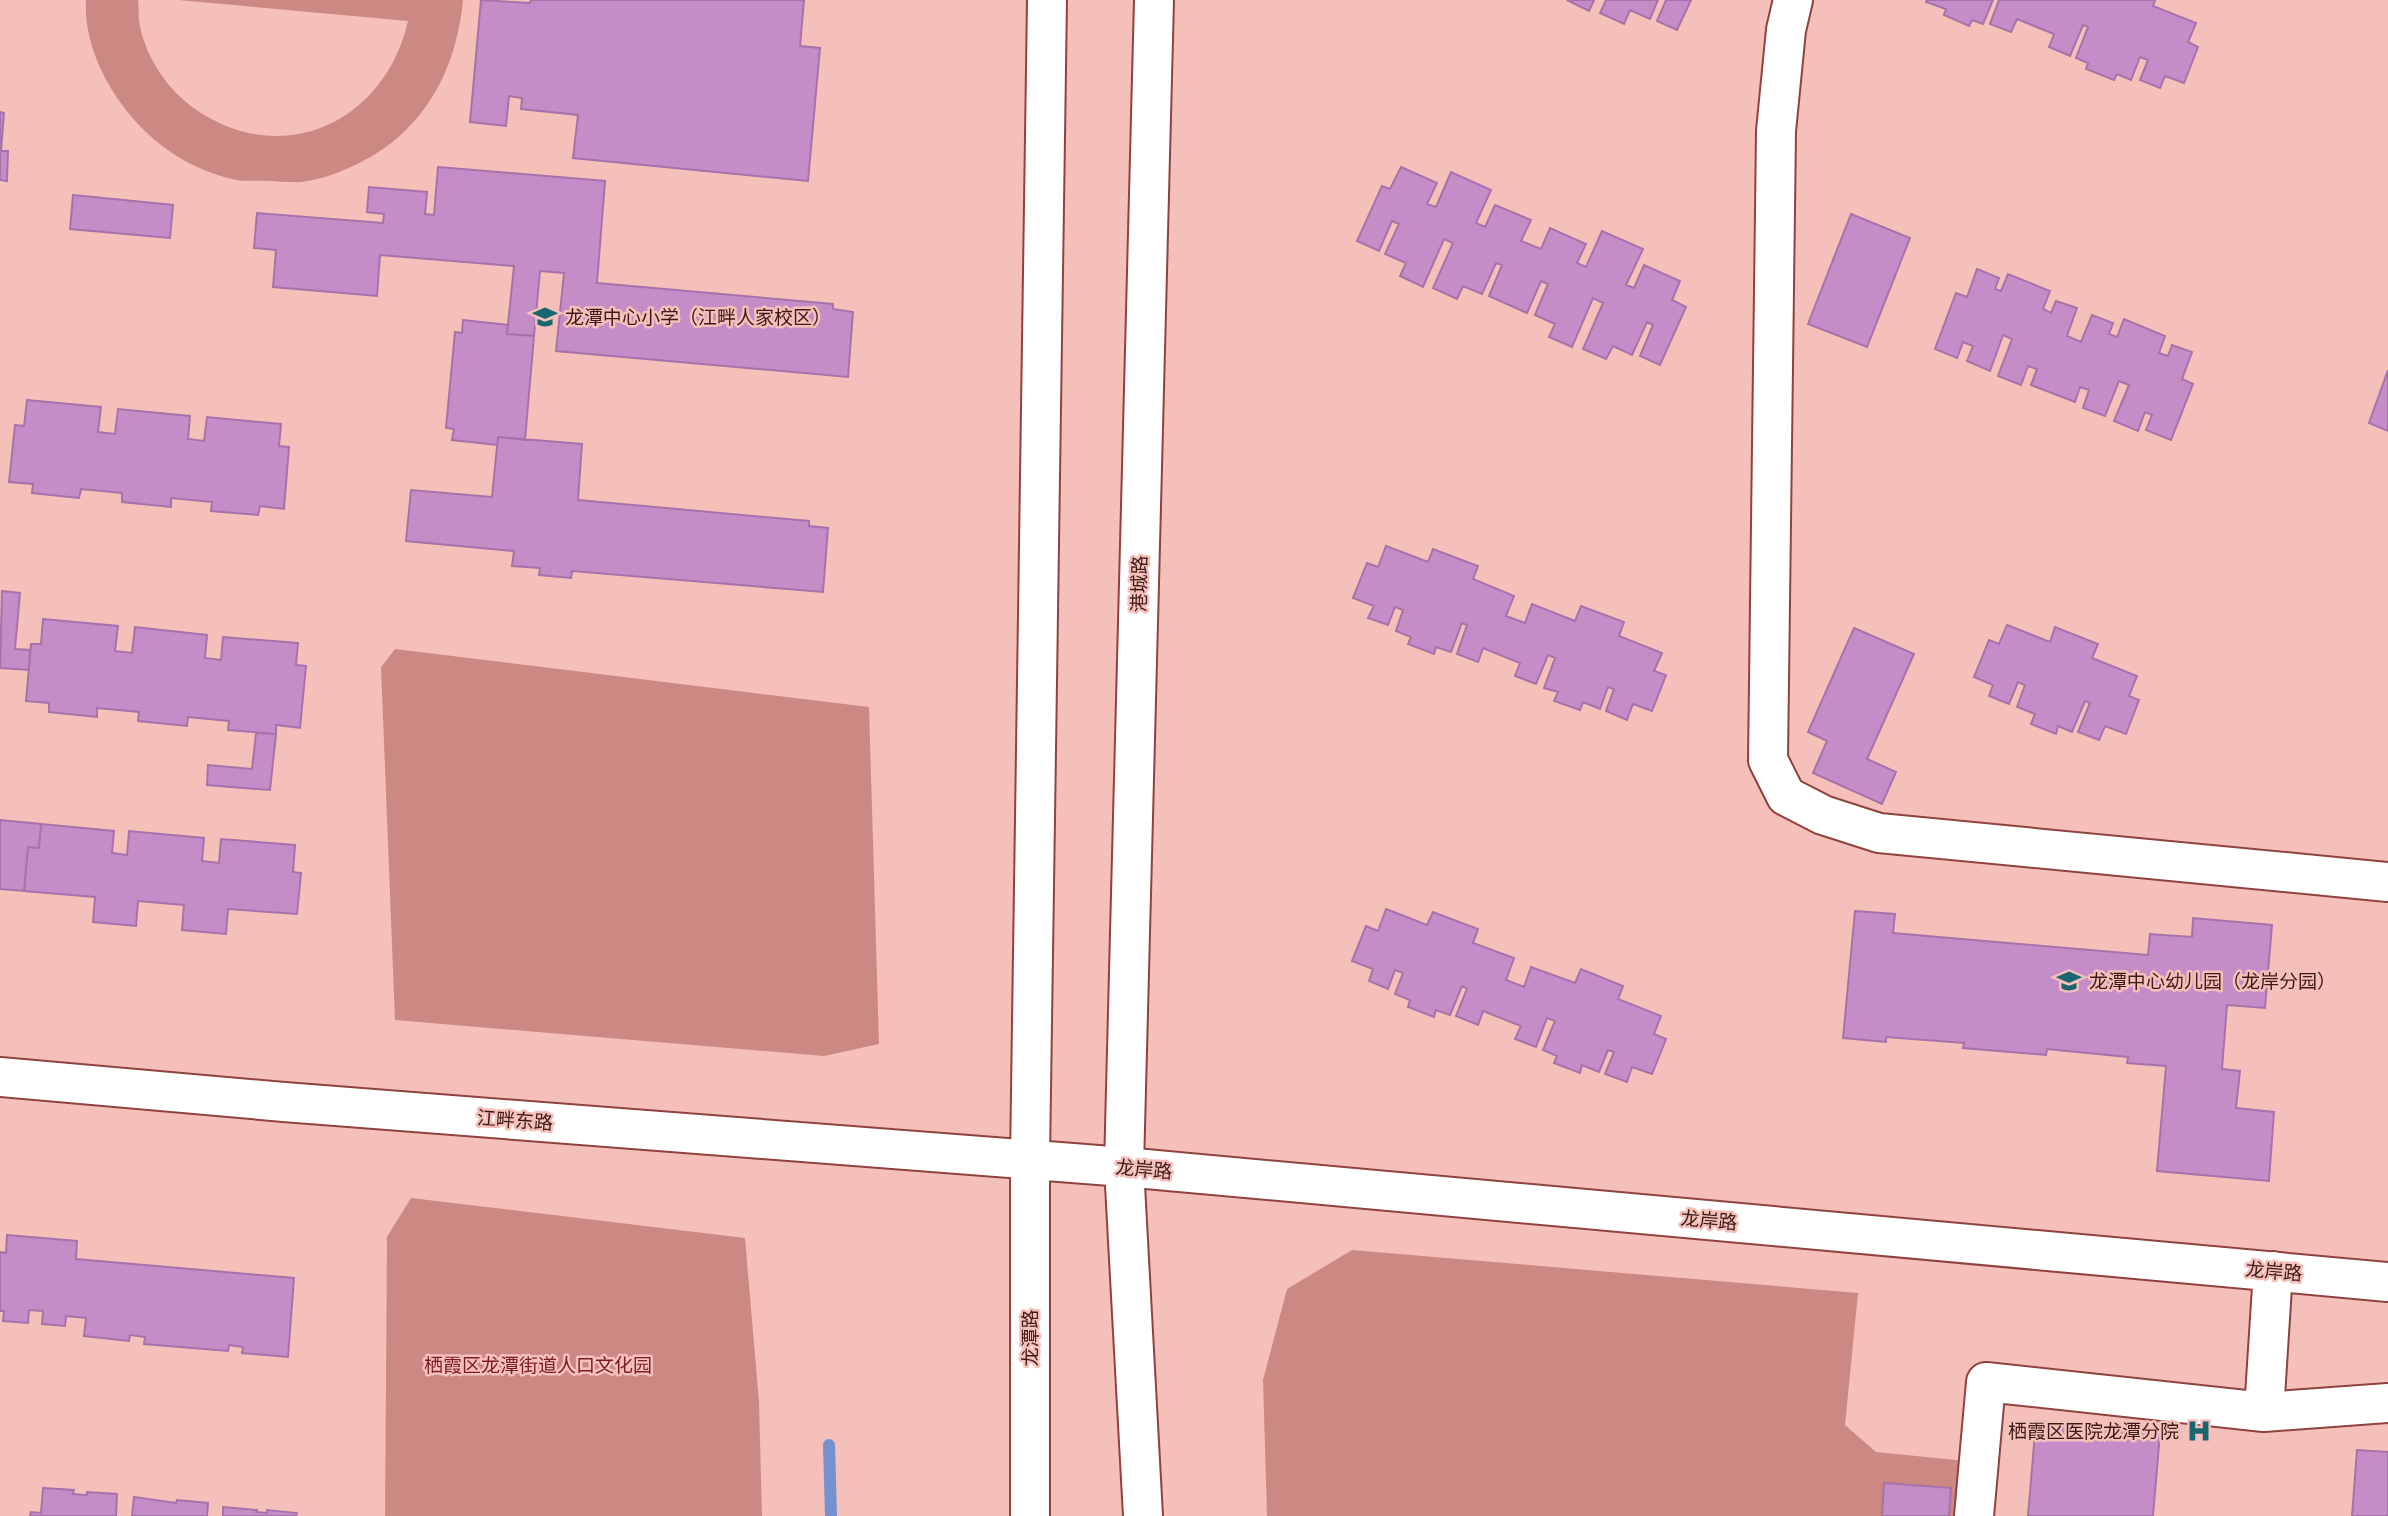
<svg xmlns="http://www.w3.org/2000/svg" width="2388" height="1516" font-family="Quicksand,'Noto Sans SC',sans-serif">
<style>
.green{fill:#cc8983}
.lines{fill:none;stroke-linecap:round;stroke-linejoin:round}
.stream{stroke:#7591cf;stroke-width:12}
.building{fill:#c48dc7;stroke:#a772aa;stroke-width:2}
.minor-casing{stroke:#8e433f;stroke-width:42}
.major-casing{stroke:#8e433f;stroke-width:42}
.minor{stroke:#fff;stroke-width:38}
.major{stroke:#fff;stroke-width:38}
.labels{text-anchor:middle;stroke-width:5;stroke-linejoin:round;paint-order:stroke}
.poi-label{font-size:19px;fill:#3b1a18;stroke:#f5c0ba;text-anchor:start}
.street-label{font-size:19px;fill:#3b1a18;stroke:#f5c0ba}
.park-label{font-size:19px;fill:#7b1d1e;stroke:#f5c0ba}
</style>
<rect width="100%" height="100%" fill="#f5c0ba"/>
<path class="green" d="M86,0H138C139,9 138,18 140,27C147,59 168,90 195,109C283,170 385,122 408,21L178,0H463C456,74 421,136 351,167C336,174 318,180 301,182C290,183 279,181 269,181C257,180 243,182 232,179C181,167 139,134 112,90C96,64 84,31 86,0Z
M395,649L869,707L879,1044L824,1056L395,1020L381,667Z
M411,1198L745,1238L759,1402L762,1516H385L387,1237Z
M1352,1250L1858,1293L1845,1425L1876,1452L1966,1461L1962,1516H1267L1263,1380L1287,1289Z"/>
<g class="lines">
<path class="stream" d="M829,1445L831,1516"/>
</g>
<path class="building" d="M481,0L530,3L531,0H804L800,46L820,48L808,181L573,158L578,115L521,109L522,98L509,96L506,126L470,122Z
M1567,0H1594L1589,11Z
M1606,0H1658L1650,19L1630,10L1624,24L1600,13Z
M1666,0H1691L1677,30L1657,21Z
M1927,0H1993L1983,24L1972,20L1969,26L1944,15L1946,9L1926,2Z
M1999,0H2155L2153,6L2196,23L2188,42L2198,47L2184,83L2165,76L2160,88L2140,80L2148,60L2140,57L2131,80L2117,74L2114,80L2086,69L2088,63L2076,58L2088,27L2083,25L2070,56L2049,47L2054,34L2017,19L2011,32L1990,24Z
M0,112L4,113L1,151H8L7,181L0,180Z
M438,167L605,181L597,283L833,304V309L853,312L848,377L556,351L564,273L540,271L534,336L507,334L514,266L380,255L377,296L273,287L276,250L254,248L257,213L383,223L384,214L367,212L369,187L427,192L425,214L434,215Z
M1401,167L1437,183L1427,204L1436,207L1451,172L1491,190L1476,223L1485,227L1495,205L1531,220L1521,241L1541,249L1550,228L1586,244L1577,263L1586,267L1602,231L1643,249L1626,285L1634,288L1644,265L1680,281L1672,300L1686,307L1660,365L1640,356L1653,325L1647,322L1632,355L1613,346L1606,359L1583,349L1603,303L1593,298L1572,347L1549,337L1555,324L1535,315L1548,284L1541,281L1527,313L1489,296L1502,265L1496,263L1482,294L1463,286L1457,299L1433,288L1453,243L1444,239L1423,287L1400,276L1406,263L1385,254L1399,224L1392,221L1379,251L1357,241L1382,186L1390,189Z
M73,195L173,205L170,238L70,229Z
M1851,214L1910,238L1867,347L1808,324Z
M1977,269L1999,278L1995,289L2001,291L2008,274L2050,291L2043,309L2051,313L2056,301L2077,308L2067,336L2081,342L2092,315L2113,323L2109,334L2117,337L2124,319L2165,336L2159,353L2168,356L2172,345L2192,352L2182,379L2193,384L2171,440L2146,430L2152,415L2145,412L2138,431L2114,421L2129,385L2119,381L2105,416L2083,408L2089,390L2080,387L2075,402L2031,385L2037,369L2028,366L2021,385L1998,376L2012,339L2003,335L1990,371L1967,361L1973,346L1963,342L1957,358L1935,349L1956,293L1967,297Z
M463,320L508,325L507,334L534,336L525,440L498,437L497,445L452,440L454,429L446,428L455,332L462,333Z
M2388,370V431L2369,423Z
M27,400L101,407L98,432L115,434L118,409L190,416L188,439L204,441L207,417L281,424L279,446L289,447L284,509L260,506L258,515L211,511L212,502L171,498V507L122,502V493L81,489L79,498L32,493L33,484L9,482L15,425L24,426Z
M498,437L582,444L578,500L809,521V526L828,528L823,592L572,571L571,578L539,575L540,568L512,566L514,551L406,541L411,490L492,497Z
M1386,546L1428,562L1433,549L1478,566L1473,579L1514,596L1506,616L1525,623L1532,604L1575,621L1581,606L1624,622L1619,636L1662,653L1654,671L1666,675L1652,711L1633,704L1627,720L1606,711L1614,689L1608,687L1600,709L1583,702L1580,710L1554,701L1558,692L1544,688L1555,658L1548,655L1536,684L1515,676L1520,663L1483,648L1478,662L1457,654L1467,625L1462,623L1451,652L1436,647L1434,654L1408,644L1411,637L1396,631L1403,610L1395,607L1388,625L1368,618L1374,606L1353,598L1367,563L1378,567Z
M2,591L20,593L15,649L30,650L29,670L0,668Z
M43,619L118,626L115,651L132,653L135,627L207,635L205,658L221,660L223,637L298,643L296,665L306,666L300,728L276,725V734L228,730L229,721L188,717L187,726L138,721L139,712L97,708V717L49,712V703L26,701L31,644H41Z
M2007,625L2050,642L2055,627L2098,644L2092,658L2137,676L2129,696L2139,700L2126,734L2105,726L2099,740L2078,732L2090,703L2085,701L2072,732L2058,726L2056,734L2031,724L2035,714L2017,707L2025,685L2018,682L2009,704L1989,696L1993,685L1974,677L1989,640L1999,644Z
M1854,628L1914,654L1867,759L1896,772L1882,804L1813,773L1827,741L1808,732Z
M256,733L276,734L270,790L207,785L208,765L252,769Z
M0,820L41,824L39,848L28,847L24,891L0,889Z
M41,824L114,831L112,853L127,855L129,831L204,838L202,861L219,863L221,839L295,845L293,872L301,873L297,914L228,909L226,934L182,930L184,905L138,901L136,926L93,922L95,897L24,891L28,847L39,848Z
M1386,909L1427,925L1433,912L1478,929L1473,943L1514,958L1506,980L1524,987L1531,967L1575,983L1581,969L1623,986L1618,999L1661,1016L1654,1034L1666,1039L1652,1074L1632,1067L1627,1082L1605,1074L1614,1052L1608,1050L1599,1072L1582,1065L1580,1073L1554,1063L1557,1056L1543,1050L1555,1021L1547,1018L1536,1047L1515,1039L1521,1026L1483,1011L1478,1025L1456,1016L1467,989L1462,986L1450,1015L1436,1010L1434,1017L1408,1007L1410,1000L1395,994L1403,973L1395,970L1388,989L1369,981L1373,969L1352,961L1366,926L1378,931Z
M1855,911L1895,914L1893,933L2148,955L2150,934L2192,937L2193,918L2272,925L2265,1008L2227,1005L2222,1069L2240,1071L2236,1108L2274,1112L2269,1181L2157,1171L2166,1066L2127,1063L2128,1057L2047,1049L2046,1055L1963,1048L1964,1043L1886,1037V1042L1843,1038Z
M7,1235L77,1241L76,1259L294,1278L288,1357L242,1353L243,1347L229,1345L228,1351L144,1344L145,1337L130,1335L129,1341L84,1336L86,1318L66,1316L65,1326L42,1324L43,1311L29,1310L28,1323L3,1321L4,1311H0V1252L6,1253Z
M2036,1421L2160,1433L2153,1516H2028Z
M2357,1450L2388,1452V1516H2352Z
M1884,1483L1951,1488L1949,1516H1882Z
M43,1488L74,1490L73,1494L87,1495V1492L117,1494L116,1516H30L31,1512L41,1513Z
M134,1497L176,1503L177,1500L208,1503L207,1516H132Z
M223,1507L257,1510L256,1512L267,1513V1510L297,1513L296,1516H223Z"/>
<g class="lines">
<g class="minor-casing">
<path id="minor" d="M1793,0L1786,30L1776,131L1768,760L1786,796L1823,815L1879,833L2388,882
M0,1077L284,1102L1124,1167L2388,1282
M1124,1167L1143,1516
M2264,1412L2273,1271
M1030,1516V1159
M1974,1516L1986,1382L2264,1412L2388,1403"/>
</g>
<g class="major-casing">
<path id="major" d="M1030,1159L1047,0
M1124,1167L1154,0"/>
</g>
<use href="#minor" class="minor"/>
<use href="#major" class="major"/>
</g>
<defs>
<g id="school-bare" transform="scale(1.89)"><path d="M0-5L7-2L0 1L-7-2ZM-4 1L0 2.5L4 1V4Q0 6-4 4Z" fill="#19666e" stroke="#f5c0ba" stroke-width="2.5" paint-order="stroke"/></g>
<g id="hospital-bare" transform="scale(1.89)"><path d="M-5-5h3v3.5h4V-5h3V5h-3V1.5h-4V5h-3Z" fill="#19666e" stroke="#f5c0ba" stroke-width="2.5" paint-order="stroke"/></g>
</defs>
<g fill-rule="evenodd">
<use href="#school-bare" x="545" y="317"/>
<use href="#school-bare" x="2069" y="981"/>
<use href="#hospital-bare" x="2199" y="1431"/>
</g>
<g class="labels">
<g class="poi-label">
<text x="565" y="324">龙潭中心小学（江畔人家校区）</text>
<text x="2089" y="988">龙潭中心幼儿园（龙岸分园）</text>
<text x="2179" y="1438" text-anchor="end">栖霞区医院龙潭分院</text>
</g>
<g class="street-label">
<text transform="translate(1139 584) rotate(-89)" y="7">港城路</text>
<text transform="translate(515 1120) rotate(4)" y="7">江畔东路</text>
<text transform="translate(1144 1169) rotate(5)" y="7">龙岸路</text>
<text transform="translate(1709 1220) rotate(5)" y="7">龙岸路</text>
<text transform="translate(2274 1271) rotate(5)" y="7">龙岸路</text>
<text transform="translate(1030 1338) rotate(-90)" y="7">龙潭路</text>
</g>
<g class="park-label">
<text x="538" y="1372">栖霞区龙潭街道人口文化园</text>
</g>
</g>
</svg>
